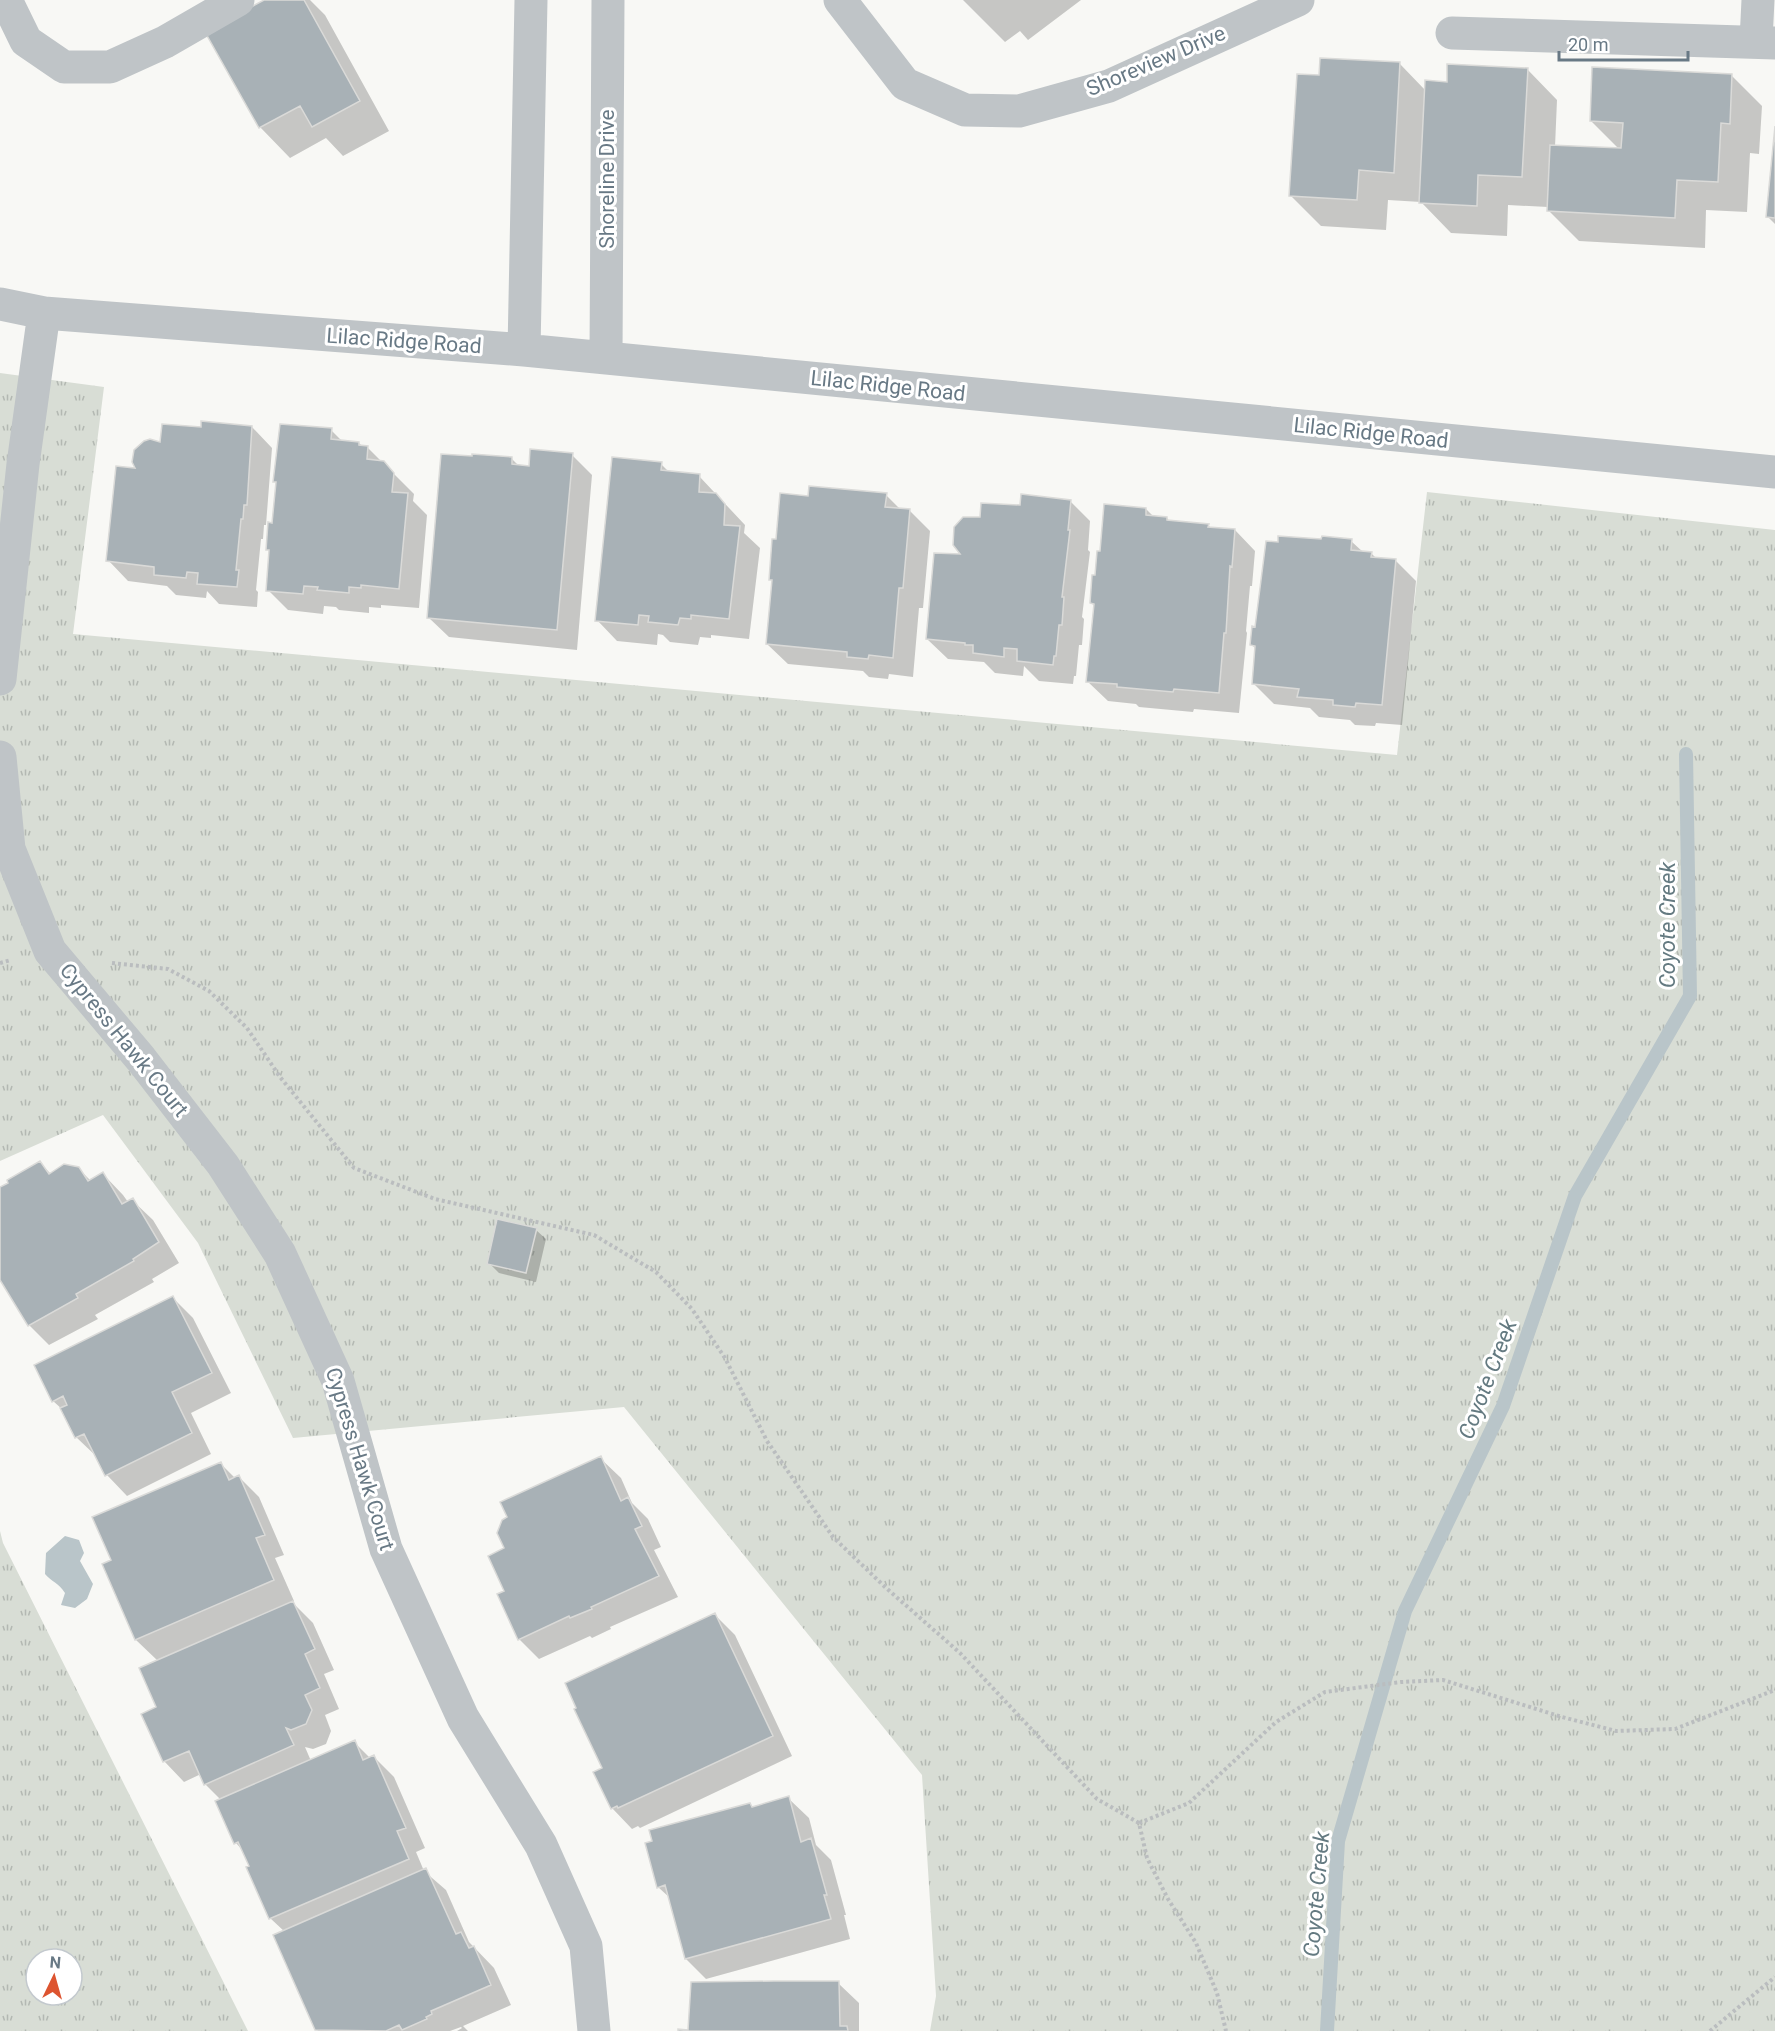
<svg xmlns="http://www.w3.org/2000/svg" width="1775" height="2031" font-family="Roboto,sans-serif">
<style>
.grass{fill:url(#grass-tufts);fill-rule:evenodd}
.water{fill:#b9c5c9}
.shadow{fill:#0003}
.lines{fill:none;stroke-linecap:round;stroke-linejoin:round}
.stream{stroke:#b9c5c9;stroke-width:14}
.building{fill:#a8b1b6;stroke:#dadad8;stroke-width:1.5}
.path{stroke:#babdbf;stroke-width:4;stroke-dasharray:3 3;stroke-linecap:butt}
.minor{stroke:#bfc4c7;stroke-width:33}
.labels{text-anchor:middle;stroke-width:6;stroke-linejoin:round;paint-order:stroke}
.street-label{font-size:21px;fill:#687985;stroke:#fff}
.water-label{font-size:22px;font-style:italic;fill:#647a81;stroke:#fff}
</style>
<defs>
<pattern id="grass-tufts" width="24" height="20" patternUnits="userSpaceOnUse" patternTransform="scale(1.5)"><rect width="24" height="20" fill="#d8ddd5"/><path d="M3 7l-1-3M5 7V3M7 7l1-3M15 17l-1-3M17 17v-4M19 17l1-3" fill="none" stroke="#b3b8b2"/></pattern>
</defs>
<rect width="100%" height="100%" fill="#f8f8f5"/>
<path class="grass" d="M0,373L104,387L73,634L1397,755L1427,492L1775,530V2031H930L936,1996L922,1775L624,1407L293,1438L198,1243L103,1115L0,1161Z
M0,1531L3,1543L248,2031H0ZM36,1959H72V1995H36Z"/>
<path class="water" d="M65,1536L79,1540L84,1553L80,1561L93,1584L87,1599L75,1608L61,1605L65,1593C59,1583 52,1582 45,1574L46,1553Z"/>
<path class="shadow" d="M267,0H310L325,15L389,131L343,156L326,138L290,158L260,127Z
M963,0H1081L1028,40L1020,31L1005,42Z
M1400,64L1426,91L1448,83L1527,69L1557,100L1555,147L1620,150L1591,121L1732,76L1762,106L1759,154L1750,153L1747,212L1706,210L1705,248L1579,241L1548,210V207L1508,205L1507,236L1451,233L1421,202L1388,200L1386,230L1321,226L1291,196L1321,77Z
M1775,141V224L1767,216Z
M252,427L272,448L266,525H264L263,539H261L256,590L258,592L257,607L219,604L207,591L206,598L176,595L167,586L128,581L108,560L138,470L161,444L202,429Z
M331,430L343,442L359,443L363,447H367L414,494L413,501L427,515L419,608L381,605V608L369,607V613L339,610L336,607L324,606L323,614L288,610L268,590L271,553L267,549L274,524L277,484L275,481Z
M572,455L592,475L577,650L449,637L428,617L512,459L519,466L530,467Z
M661,464L670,473L699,476L745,525L744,533L760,548L749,639L711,635V638L700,637L698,645L670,642L663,635L658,634L657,645L617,641L597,620Z
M886,495L901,510H909L930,531L923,608H919L913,677L889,674L888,679L869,677L863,671L788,664L767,644L773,582L770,579L777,541L809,498Z
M1070,501L1090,521L1088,550L1090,552L1082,617L1084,619L1082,645H1079L1076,676H1074L1073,684L1039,681L1024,666L1023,676L995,673L984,662L948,659L927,639L963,556L981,519L1021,507Z
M1146,509L1154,517L1167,518L1170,522L1208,525L1211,528L1235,530L1255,551L1252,586H1250L1246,631L1247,633L1239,713L1194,709L1193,712L1139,707L1136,704L1108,701L1087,681L1095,606L1091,603Z
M1351,541L1363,552L1371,553L1377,559L1395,560L1416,581L1402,725L1376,723L1375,726L1355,725L1350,720L1319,717L1310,708L1274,704L1253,683L1256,649L1252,645L1256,629Z
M40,1163L51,1174L78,1168L91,1181L103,1174L123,1195L128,1202L132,1200L153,1220L179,1263L152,1279L154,1282L95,1315L98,1319L49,1345L29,1325L0,1277V1188Z
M536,1230L546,1239L536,1282L499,1273L489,1263Z
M173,1298L193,1318L231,1393L191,1413L211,1454L127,1496L107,1475L97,1457L76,1437L63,1410L53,1401Z
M600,1458L621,1478L632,1503L648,1519L661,1547L654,1550L678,1597L610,1627L611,1629L592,1638L590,1636L539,1659L519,1639L506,1591V1548Z
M221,1464L236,1479L239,1477L259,1497L284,1555L275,1558L294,1601L292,1602L313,1623L334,1670L324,1674L339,1709L325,1715L331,1731L326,1744L313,1749L305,1747L311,1761L354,1742L370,1758L374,1757L394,1777L425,1848L416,1852L424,1871L446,1890L469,1942L494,1968L511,2005L463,2026L468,2031H457L462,2028L461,2027L450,2031H318L275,1936L285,1932L270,1918L244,1852L236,1843L217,1802L221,1800L205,1784L201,1774L184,1782L164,1761L158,1707V1661L136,1640L113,1561Z
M714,1614L735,1635L792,1756L640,1828L638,1826L632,1829L612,1808L604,1768Z
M788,1798L809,1818L816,1845L831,1860L846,1915H844L850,1939L706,1979L686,1959L670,1898L658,1887L750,1805L753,1808Z
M838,1983L859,2003V2031H690Z"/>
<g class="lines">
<path class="stream" d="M1327,2031L1338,1841L1405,1611L1503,1406L1575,1196L1690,996L1686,754"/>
</g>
<path class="building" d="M264,0H304L360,101L312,127L300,106L259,128L205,32Z
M1320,58L1400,62L1394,173L1359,170L1357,200L1289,196L1297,74L1319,75Z
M1447,64L1528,68L1522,177L1478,175L1477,206L1419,203L1425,80L1447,82Z
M1592,67L1732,74L1730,124L1721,123L1718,182L1677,180L1675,218L1547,211L1550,145L1621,148L1623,123L1590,121Z
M1775,126V218L1766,217Z
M201,421L252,426L247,505H244L243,519H241L236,570H239L237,587L197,584L198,573L187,572L186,578L154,575V567L106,561L116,466L135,468L132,462L134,450L144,441L150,439L160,442L162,424L201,427Z
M280,424L332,428L331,439L359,442V445L368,446L367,459L384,461L394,473L392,492L408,493L399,589L361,585V588L349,587V593L317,590L318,587L304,586L303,594L266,591L269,550H266L268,522L272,523L276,482H273Z
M530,449L573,453L557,630L427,618L441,454L472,456V454L512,457V464L529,466Z
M612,457L662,462L661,470L700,474L699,492L716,493L725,504L724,525L740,526L729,619L691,615V619L680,618L678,625L648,622L649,616L639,615L638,625L595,621Z
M809,486L887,493L885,507L910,509L903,588H899L893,658L869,655L868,659L847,657V652L766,644L772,580H769L772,539H776L780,493L808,496Z
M1021,494L1071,500L1068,530H1070L1062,597H1064L1062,625H1059L1056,656H1054L1053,665L1017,661V649L1004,648V657L973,653V645H965V643L926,639L934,553L960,554L953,545L954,527L963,517H980L981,503L1020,505Z
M1104,504L1146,508V515L1167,517V520L1209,524L1208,527L1235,529L1232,567L1230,566L1226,633H1224L1219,693L1174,689L1173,692L1117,687V684L1086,682L1094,604L1090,603L1092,575H1095L1097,551H1100Z
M1278,536L1321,539L1322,536L1352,539L1351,550L1372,552L1371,557L1396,559L1382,705L1356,703L1355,707L1333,705V700L1297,697L1299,689L1252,684L1255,646L1250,645L1252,626L1255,627L1266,541L1278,542Z
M40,1161L49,1174L64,1164L79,1167L88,1181L103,1172L122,1204L133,1198L159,1242L133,1259L134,1261L76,1294L78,1298L28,1326L0,1280V1187L8,1183L7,1180Z
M497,1219L537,1228L526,1273L487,1264Z
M173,1296L212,1373L172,1392L192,1433L105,1476L84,1434L75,1438L60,1408L67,1405L63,1396L52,1402L34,1365Z
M601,1456L621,1501L628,1497L642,1526L635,1529L659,1576L591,1607L592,1609L570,1618L569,1616L518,1640L497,1594L504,1591L488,1556L504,1548L497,1533L502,1520L507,1517L500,1502Z
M221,1462L229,1480L239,1475L265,1535L256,1538L274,1580L135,1640L102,1564L111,1560L92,1517Z
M293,1601L315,1649L305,1654L320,1688L305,1695L312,1710L306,1724L291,1730L286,1728L294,1745L204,1785L189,1751L163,1762L141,1714L156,1707L139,1668Z
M715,1613L773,1736L618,1808L617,1806L611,1809L593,1772L602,1768L574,1709L576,1708L565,1683Z
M355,1740L363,1760L374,1755L406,1828L397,1831L409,1859L269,1919L246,1867L249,1866L238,1842L234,1844L215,1801Z
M789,1796L801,1842L811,1838L827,1895H824L831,1919L685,1959L665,1885L657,1888L645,1843L652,1841L649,1830L750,1803L752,1807Z
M426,1868L456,1934L461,1932L469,1948L474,1946L491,1985L431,2011L432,2014L426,2017L427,2019L402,2030L399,2025L386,2031L315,2030L273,1935Z
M774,1981H839L840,2026H847L848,2031H678V2029L688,2030L691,1982Z"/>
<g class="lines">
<path class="path" d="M0,963L11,960
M112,963L168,969L209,991L247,1028L280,1077L354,1168L435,1199L594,1235L656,1272L692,1309L725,1358L767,1441L833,1537L885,1587L960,1653L1097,1799L1139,1823L1147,1858L1168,1899L1196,1943L1217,1993L1226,2031
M1139,1823L1189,1803L1276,1722L1325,1692L1401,1682L1443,1680L1562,1717L1616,1731L1675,1729L1775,1690
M1710,2031L1775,1977"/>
<path class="minor" d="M6,0L26,41L64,67H110L165,42L238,0
M840,0L905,84L965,110L1019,111L1109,86L1298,0
M1452,33L1775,43
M1756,41L1758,0
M0,304L44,313L524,350L1775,472
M524,350L531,0
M606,358L608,0
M0,679L23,464L44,313
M0,757L9,849L50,951L141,1059L223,1165L280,1254L338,1381L386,1549L463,1718L541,1845L586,1946L594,2031"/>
</g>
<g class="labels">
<g class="street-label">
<text transform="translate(1156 61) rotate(-23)" y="7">Shoreview Drive</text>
<text transform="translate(607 179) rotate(-90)" y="7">Shoreline Drive</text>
<text transform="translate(404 341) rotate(4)" y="7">Lilac Ridge Road</text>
<text transform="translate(888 386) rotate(6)" y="7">Lilac Ridge Road</text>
<text transform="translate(1371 433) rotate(6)" y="7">Lilac Ridge Road</text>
<text transform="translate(124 1040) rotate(51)" y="7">Cypress Hawk Court</text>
<text transform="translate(360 1459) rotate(73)" y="7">Cypress Hawk Court</text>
</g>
<g class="water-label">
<text transform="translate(1667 925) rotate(-90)" y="8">Coyote Creek</text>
<text transform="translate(1487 1379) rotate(-69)" y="8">Coyote Creek</text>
<text transform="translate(1316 1894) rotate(-85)" y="8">Coyote Creek</text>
</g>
</g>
<g transform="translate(54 1977) rotate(5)"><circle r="28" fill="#ffffff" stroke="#c3c9ce" stroke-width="1.5"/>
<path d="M0-4.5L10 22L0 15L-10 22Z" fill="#dd5430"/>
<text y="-9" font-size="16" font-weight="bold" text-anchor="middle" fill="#687985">N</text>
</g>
<path d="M1559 51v9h129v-9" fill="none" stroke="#687985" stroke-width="3"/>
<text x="1568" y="51" font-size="18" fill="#687985" stroke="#ffffff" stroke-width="4.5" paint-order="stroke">20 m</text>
</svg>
